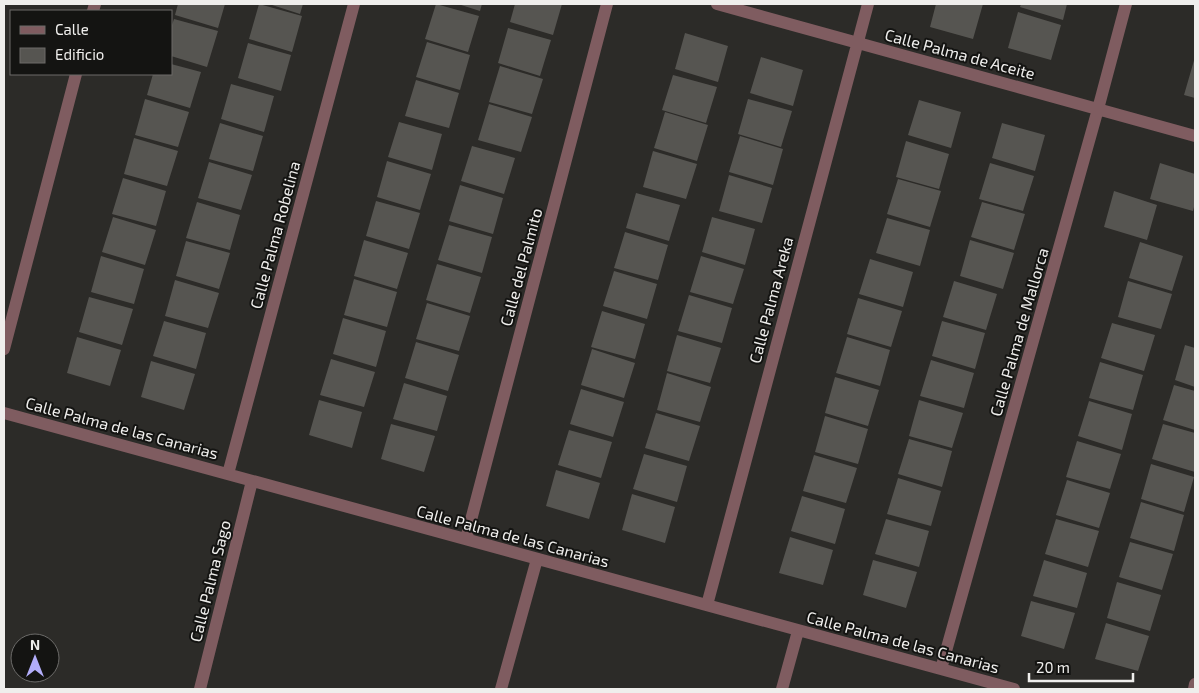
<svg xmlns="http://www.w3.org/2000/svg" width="1199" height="693" font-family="'Exo 2',sans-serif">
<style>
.building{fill:#565551}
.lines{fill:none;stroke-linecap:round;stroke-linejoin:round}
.street{stroke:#7f5c60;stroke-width:12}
.labels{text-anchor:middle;stroke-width:4;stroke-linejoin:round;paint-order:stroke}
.street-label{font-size:16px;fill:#efeeec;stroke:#141412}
</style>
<rect width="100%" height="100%" fill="#2c2b28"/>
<path class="building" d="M178,4H225L218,28L175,15Z
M259,4L302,16L292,52L249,39Z
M269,4H303L300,14Z
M436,4L479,16L468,52L425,39Z
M458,4H482L480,11Z
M515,4H562L553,35L510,22Z
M936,4H983L973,39L930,27Z
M1021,4H1067L1063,20L1020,7Z
M1018,12L1061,25L1051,60L1008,48Z
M174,19L218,31L207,67L171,56V28Z
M508,28L551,40L540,76L498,63Z
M685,33L728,46L718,82L675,69Z
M427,42L470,55L460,90L416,77Z
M248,43L291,55L281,91L238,78Z
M761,57L803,70L793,106L750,93Z
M1195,57V98L1184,95Z
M171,64L201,72L190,108L147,95L153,74H171Z
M500,66L543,79L532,114L489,102Z
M673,75L717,87L706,123L662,110Z
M416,80L459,93L449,128L405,116Z
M231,84L274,96L264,132L221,119Z
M145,99L189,112L178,147L135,135Z
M748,99L792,111L781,147L738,134Z
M919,100L961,112L951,148L908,135Z
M489,104L532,117L521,152L478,140Z
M665,112L708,125L697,161L654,148Z
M399,122L442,134L432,170L388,157Z
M220,123L263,136L253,171L209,159Z
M1002,123L1045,135L1035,171L992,158Z
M740,136L783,149L773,185L729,172Z
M134,138L178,151L167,186L124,174Z
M906,141L949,154L939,189L896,177Z
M472,146L515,158L504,194L461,181Z
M653,151L697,164L686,199L643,187Z
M387,161L431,174L420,210L377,197Z
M209,162L252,175L241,210L198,198Z
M990,163L1034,176L1023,211L979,199Z
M1160,163L1195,174V203L1193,211L1150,199Z
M729,175L772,188L762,223L719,211Z
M123,178L166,191L156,226L112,214Z
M898,179L941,191L930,227L887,214Z
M460,185L503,198L493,234L449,221Z
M1114,191L1157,205L1147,240L1104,227Z
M636,193L680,205L669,241L626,228Z
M376,201L420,213L409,249L366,236Z
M197,202L240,215L230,250L186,238Z
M982,202L1025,214L1014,250L971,237Z
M113,217L156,230L145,265L102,252Z
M712,217L755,229L745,265L702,252Z
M887,218L930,230L920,266L876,253Z
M449,225L492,237L482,273L438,260Z
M625,232L668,245L658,280L614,268Z
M364,240L408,253L397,289L354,276Z
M970,240L1014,253L1003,289L960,276Z
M186,241L230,253L219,289L176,276Z
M1140,242L1183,256L1172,291L1129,278Z
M101,256L144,269L134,304L91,292Z
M701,256L744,269L733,304L690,292Z
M870,259L913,272L903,307L859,294Z
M437,264L481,277L470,313L426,300Z
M614,271L657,284L647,319L603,306Z
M354,279L397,292L387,327L344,315Z
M175,280L219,293L208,328L165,316Z
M954,281L997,294L986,330L943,317Z
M1128,281L1172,294L1161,329L1118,317Z
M689,295L732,308L722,343L678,331Z
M89,297L133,309L122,345L79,332Z
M858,298L902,311L891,347L847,334Z
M427,303L470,316L459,351L416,339Z
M602,311L645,324L635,359L591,347Z
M343,318L386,331L376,367L333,354Z
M164,321L206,333L196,369L153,356Z
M942,321L985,333L975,369L932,356Z
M1112,323L1155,335L1144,371L1101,358Z
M677,335L721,348L710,383L667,371Z
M77,337L121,350L110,386L67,373Z
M847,337L890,350L880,386L836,373Z
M416,342L459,355L448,391L405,378Z
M1185,345L1195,348V387L1175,380Z
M592,349L635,363L624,398L581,385Z
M331,359L375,372L364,407L320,395Z
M931,360L974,373L964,408L920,396Z
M151,361L195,374L184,410L141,397Z
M1100,362L1143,375L1133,410L1089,398Z
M667,373L711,387L700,422L657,410Z
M835,377L879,390L868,426L825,413Z
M404,383L447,396L437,431L393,419Z
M1174,385L1195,391V430L1163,420Z
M581,389L624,402L613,437L570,424Z
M319,400L362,412L352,448L309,435Z
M919,400L963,413L952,448L909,436Z
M1089,401L1132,414L1122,450L1078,436Z
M656,413L700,426L689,461L645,448Z
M825,416L868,429L858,464L815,452Z
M391,424L435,436L424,472L381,459Z
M1163,424L1195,433V472L1152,459Z
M569,430L612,442L601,478L558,465Z
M909,439L952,451L942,487L898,474Z
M1077,441L1121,454L1110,489L1066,477Z
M644,454L687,466L677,502L633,489Z
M814,455L857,468L846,503L803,491Z
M1151,464L1194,477L1184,512L1141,499Z
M556,470L600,483L589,519L546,506Z
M898,478L941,491L931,526L887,514Z
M1067,480L1110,493L1099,528L1056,515Z
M632,494L675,507L665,543L622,530Z
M802,496L845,509L835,544L791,531Z
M1141,502L1184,515L1174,551L1130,538Z
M886,519L929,531L919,567L875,554Z
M1056,519L1099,531L1088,567L1045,554Z
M790,537L833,550L823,585L779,573Z
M1130,542L1173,554L1162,590L1119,577Z
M873,560L917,572L906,608L863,595Z
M1044,560L1087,573L1077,608L1033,596Z
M1117,582L1161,595L1150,631L1107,618Z
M1031,601L1075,613L1064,649L1021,636Z
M1106,623L1149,636L1138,671L1095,659Z"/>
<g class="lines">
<path class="street" d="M717,4L1195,136
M93,11L95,4
M4,349L76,74
M4,413L1014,689
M228,474L354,4
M466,539L607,4
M707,605L868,4
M941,669L1098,109L1126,4
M200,689L252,481
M501,689L537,559
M782,689L798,631
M1194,689L1195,684"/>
</g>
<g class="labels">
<g class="street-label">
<text transform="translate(960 54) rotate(15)" y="6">Calle Palma de Aceite</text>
<text transform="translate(275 235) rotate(-75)" y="6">Calle Palma Robelina</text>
<text transform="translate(521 267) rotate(-75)" y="6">Calle del Palmito</text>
<text transform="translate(771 300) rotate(-75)" y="6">Calle Palma Areka</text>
<text transform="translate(1019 332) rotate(-74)" y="6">Calle Palma de Mallorca</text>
<text transform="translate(122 428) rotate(15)" y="6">Calle Palma de las Canarias</text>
<text transform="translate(513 536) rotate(15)" y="6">Calle Palma de las Canarias</text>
<text transform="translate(210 581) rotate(-76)" y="6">Calle Palma Sago</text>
<text transform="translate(903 642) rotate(15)" y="6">Calle Palma de las Canarias</text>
</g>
</g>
<rect width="1199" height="693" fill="none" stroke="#efeeec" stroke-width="10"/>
<rect x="10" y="10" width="162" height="65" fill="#141412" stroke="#6c6b69"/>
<rect x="20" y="26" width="25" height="8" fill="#7f5c60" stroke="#6c6b69"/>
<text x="55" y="35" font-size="15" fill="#efeeec">Calle</text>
<rect x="20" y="48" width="25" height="15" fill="#565551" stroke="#6c6b69"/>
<text x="55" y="60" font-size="15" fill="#efeeec">Edificio</text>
<g transform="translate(35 658)"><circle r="24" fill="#141412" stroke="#6c6b69"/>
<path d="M0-4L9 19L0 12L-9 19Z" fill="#b2adf9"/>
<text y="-8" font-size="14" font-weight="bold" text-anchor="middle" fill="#efeeec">N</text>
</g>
<path d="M1029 673v8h104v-8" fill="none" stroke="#efeeec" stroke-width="2.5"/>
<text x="1036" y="673" font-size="15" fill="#efeeec" stroke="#141412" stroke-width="4" paint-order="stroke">20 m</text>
</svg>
